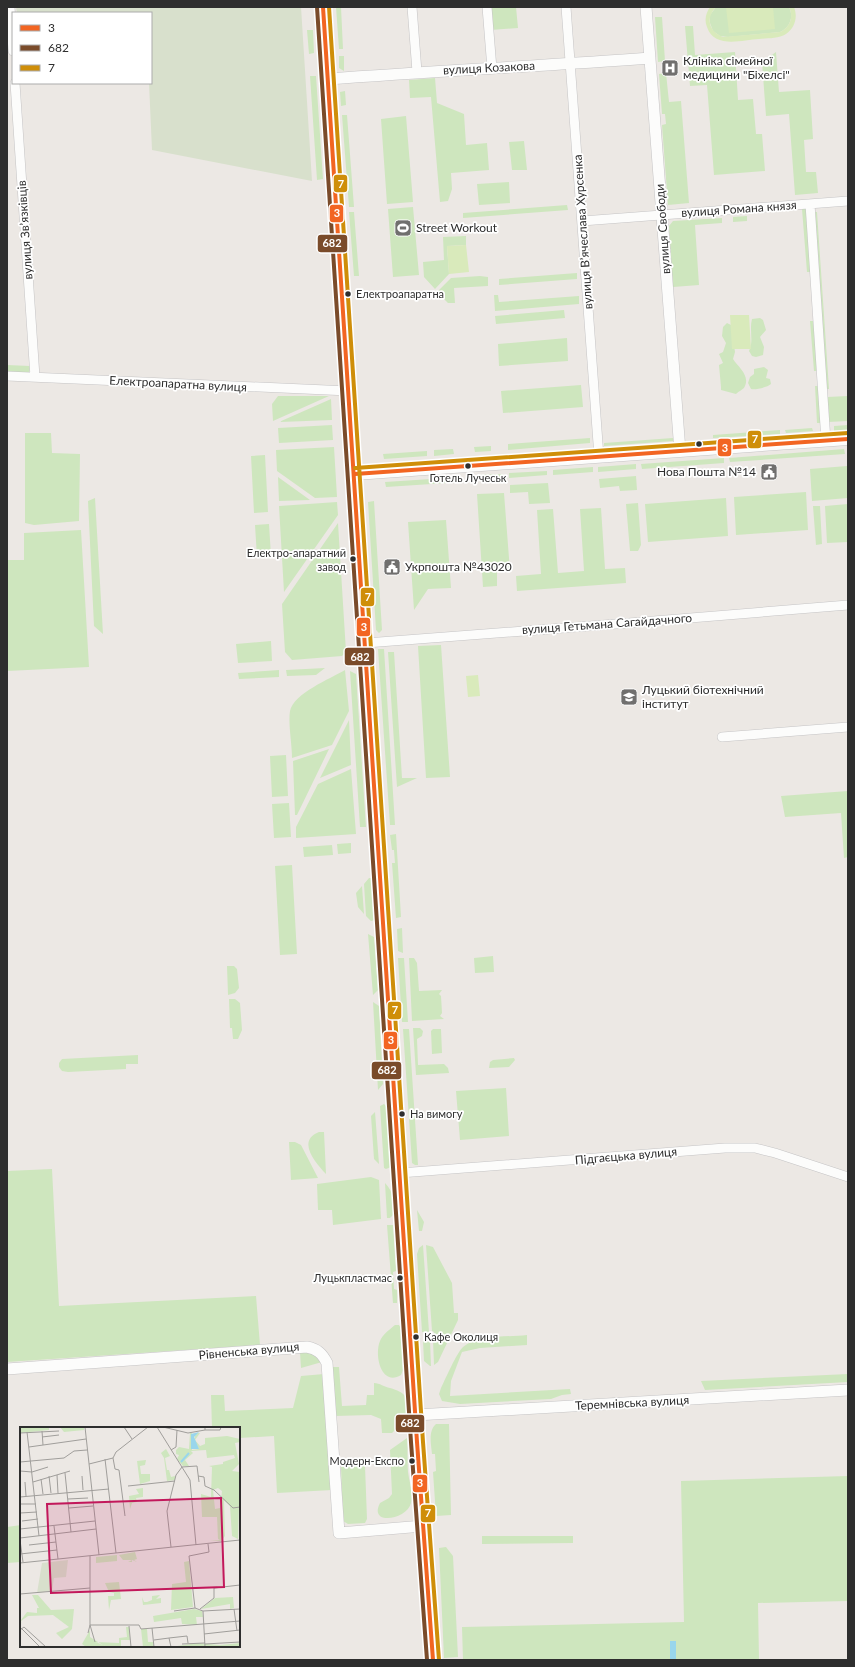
<svg xmlns="http://www.w3.org/2000/svg" width="855" height="1667" font-family="Lato,sans-serif">
<style>
.green{fill:#cee6be}
.cemetery{fill:#d8e0cc}
.pitch{fill:#d9eabb}
.water{fill:#99d6ec}
.lines{fill:none;stroke-linecap:round;stroke-linejoin:round}
.minor-casing{stroke:#c5c4c5;stroke-width:10}
.tertiary-casing{stroke:#c5c4c5;stroke-width:12}
.secondary-casing{stroke:#c5c4c5;stroke-width:13}
.primary-casing{stroke:#c6c5c4;stroke-width:14}
.minor{stroke:#fcfcfb;stroke-width:9}
.tertiary{stroke:#fcfcfb;stroke-width:11}
.secondary{stroke:#fcfcfb;stroke-width:12}
.primary{stroke:#e8e4d6;stroke-width:13}
.bus-1-casing{stroke:#fff;stroke-width:7}
.bus-2-casing{stroke:#fff;stroke-width:7}
.bus-3-casing{stroke:#fff;stroke-width:7}
.bus-1{stroke:#f26522;stroke-width:4}
.bus-2{stroke:#7a4b2a;stroke-width:4}
.bus-3{stroke:#cf8e09;stroke-width:4}
.bus-dot{fill:#2e2e2e;stroke:#fff;stroke-width:1.5}
.labels{text-anchor:middle;stroke-width:3.5;stroke-linejoin:round;paint-order:stroke}
.bus-label{font-size:11px;fill:#2e2e2e;stroke:#fff;text-anchor:start}
.poi-label{font-size:12px;fill:#2e2e2e;stroke:#fff;text-anchor:start}
.street-label{font-size:12px;fill:#2e2e2e;stroke:#fff}
.inset-river{fill:none;stroke:#99d6ec;stroke-width:2}
.inset-road{fill:none;stroke:#a09e9b;stroke-width:1}
.view{fill:#c2185b;fill-opacity:0.15;stroke:#c2185b;stroke-width:2}
.inset-edge{fill:none;stroke:#2e2e2e;stroke-width:2}
.line-badge{stroke:#fff;stroke-width:1.5}
.badge-label{font-size:11px;text-anchor:middle;font-weight:bold;fill:#fff}
</style>
<rect width="100%" height="100%" fill="#ece8e4"/>
<path class="green" d="M336,7H341L343,49H339Z
M490,7H516L518,28L491,30Z
M716,7H789C794,17 790,27 780,32L728,37L720,36L713,31L710,23V15Z
M655,17H662L665,61L658,62Z
M685,26H693L695,55L735,52L738,100L753,99L756,134H762L765,171L714,175L707,85L690,86Z
M307,30H313L314,53L309,54Z
M776,52L779,92L810,90L813,139L804,140L806,172H816L818,193L795,195L789,114L766,116L762,62Z
M339,56H344V71L339,68Z
M666,73L669,102L681,101L689,203L668,205L662,125L666,124L665,114H662L659,74Z
M310,76H316L323,179L317,180Z
M435,78L437,103L464,114L466,145L487,143L489,170L451,173L452,189L448,201L440,202L431,97L410,98L409,80Z
M345,91L346,105L341,106L340,92Z
M342,115H347L354,207H349Z
M406,116L413,202L387,204L381,119Z
M524,141L527,170H512L509,142Z
M509,182L510,203L479,205L477,184Z
M567,205L568,210L463,218V213Z
M413,207L419,275L393,277L388,209Z
M802,209H806L811,272H807Z
M349,212H354L359,276H354Z
M814,212H817L829,389H826Z
M747,216V221L733,222V217Z
M722,218V223L695,225L699,285L673,287L669,226L673,221Z
M466,236V245L447,246L449,274L435,289L424,277L423,262L444,260L443,237Z
M577,273V279L499,285V279Z
M480,276L488,277V286L454,288L455,303H448L437,292L451,278Z
M494,295H498L499,302L579,296V304L495,311Z
M564,310L565,318L496,324L495,316Z
M760,318L763,320L766,330L760,337L764,347L763,355L756,357L752,356L749,351C754,341 749,330 752,319Z
M810,321H815L818,371H814Z
M727,323L731,325L735,352L733,359C739,368 751,376 744,388C742,390 739,391 736,394L721,390V387L719,365L723,363L719,354L723,352L726,343L722,336L723,327Z
M567,338L568,361L499,366L498,344Z
M7,365L30,366L29,374L7,373Z
M764,367L768,370L766,378L770,379L771,384C768,387 756,390 751,389L748,383L750,377L754,374V369Z
M581,385L583,407L503,413L501,391Z
M815,386H819L822,423H817Z
M278,396H329L273,421L272,404Z
M848,396V421L828,422L827,397Z
M331,399L332,420L279,422Z
M332,425L333,440L279,443L278,428Z
M848,425V430L834,431V426Z
M812,428L813,431L786,433L785,430Z
M780,430V434L713,438V435Z
M25,433H51L52,453L80,454L79,521L34,525L25,523Z
M590,438V443L508,450V444Z
M673,438V441L604,446V443Z
M491,446V451L475,452L474,447Z
M334,447L337,497L315,498L277,471L276,450Z
M453,449L454,454L434,456V450Z
M844,449L845,454L730,462L729,458Z
M427,451V456L384,459L383,454Z
M265,455L268,512L254,513L251,456Z
M724,458V463L642,469L641,464Z
M636,464V469L598,472V467Z
M847,466L848,498L812,501L810,469Z
M593,467V472L553,475V470Z
M547,471V475L509,478V473Z
M503,474V479L478,480V475Z
M636,476L637,490L620,491L619,486L600,488L599,479Z
M278,477L310,500L279,501Z
M462,477V482L386,487L385,482Z
M548,483L550,503L529,504L528,492L510,493V485Z
M806,492L808,530L736,535L734,497Z
M504,493L510,571L497,572V586L483,587L477,494Z
M95,498L103,634L94,626L88,501Z
M726,498L728,536L648,542L645,504Z
M374,501L382,630L379,633L376,630L368,502Z
M337,502L338,515L284,592L279,506Z
M638,503L641,545L638,551H630L626,504Z
M848,504V542L827,543L825,506Z
M813,506H820L822,544L816,545Z
M601,508L605,569L625,568L626,583L517,591L516,576L541,574L537,510L553,509L558,573L584,571L580,509Z
M446,520L451,588L428,589L414,610L408,522Z
M338,523L346,652L342,656L292,660L285,652L282,604Z
M269,524L271,556L257,557L255,525Z
M81,530L89,667L7,671V560H24V533Z
M271,641L272,661L238,663L236,644Z
M441,645L450,777L426,778L418,646Z
M378,649H384L395,825H390Z
M388,652H394L402,778H417L397,787Z
M325,668L316,675L287,676L286,670Z
M279,670V677L239,679L238,673Z
M345,670L349,711L332,745L292,758C292,744 288,724 290,711C294,693 330,679 345,670Z
M350,671L356,674L366,827H360Z
M349,720L351,765L320,778Z
M329,749L297,815H295L293,761Z
M286,755L288,796L272,797L270,756Z
M351,769L356,834L296,838V827L318,784Z
M848,791V857L844,858L841,813L785,817L781,796Z
M289,803L291,837L274,838L272,804Z
M396,834L401,917L396,918L392,863H395L394,850H392L390,835Z
M351,843V853L338,854L337,844Z
M332,845L333,855L304,857L303,847Z
M292,865L297,954L280,955L275,866Z
M369,878H372L375,920L371,921L366,916L364,884Z
M362,886L364,914L358,907L356,893Z
M402,928L403,953L398,951L397,929Z
M368,934L374,937L378,990L373,995Z
M493,956L494,972L475,973L474,958Z
M398,958H404L408,1022H402Z
M409,958H414L417,963L419,991L442,990L439,994L441,996L442,1013L440,1016L444,1019L412,1021Z
M227,966H234L237,969L239,988L235,993L228,995Z
M229,999H235L240,1003L242,1030L238,1039H233L232,1028H230Z
M373,1002L379,1006L383,1084L378,1090Z
M413,1028H420L423,1031L422,1036L417,1039L418,1065L444,1064L448,1068L449,1073L416,1075Z
M403,1029H409L418,1165H415L412,1163Z
M433,1029H441L442,1053L432,1054L431,1031Z
M138,1055V1064H126V1069L68,1072L62,1071L59,1067V1063L62,1059Z
M514,1058L515,1060L509,1067L489,1068L490,1062L493,1060Z
M506,1088L509,1136L460,1140L456,1091Z
M384,1104L387,1107L391,1167L386,1169L384,1168L380,1106Z
M375,1112L379,1164L374,1159L371,1116Z
M319,1132H324L326,1174C316,1163 296,1141 319,1132Z
M289,1142H295L301,1145L318,1178L291,1180Z
M52,1169L59,1306L256,1296L260,1345L7,1362V1171Z
M371,1177L379,1180L381,1219L333,1225L332,1210H318L317,1184Z
M385,1183C394,1192 394,1202 394,1214L390,1218H387Z
M417,1210L424,1222L422,1231H419Z
M387,1225H393L396,1271L393,1272L394,1289L397,1290V1303H393Z
M423,1245L429,1332H422L417,1254L419,1248Z
M426,1245L433,1247L452,1283L454,1313H458V1320L438,1362L434,1365L433,1340H435L434,1332L432,1331Z
M395,1325H399L401,1328L403,1370L401,1375C381,1387 374,1355 380,1341C383,1334 389,1330 395,1325Z
M527,1335V1345L480,1348L462,1352L451,1381L450,1396L570,1389L571,1394L562,1395L551,1399L460,1404L442,1401L439,1394L441,1388C446,1378 456,1354 463,1347C477,1335 509,1337 527,1335Z
M430,1340L431,1366H430L424,1361L423,1341Z
M300,1352H314L322,1362L301,1368Z
M331,1367H339L342,1406L366,1405L367,1395H374V1383C380,1383 384,1387 390,1388C410,1394 407,1399 407,1418L392,1433H382L381,1419L371,1415L335,1416Z
M324,1374L332,1490L277,1493L274,1436L239,1438V1428H212L211,1395H224L225,1411L293,1408L301,1376Z
M848,1374V1382L705,1390L701,1381Z
M436,1424H449L451,1515L436,1516L433,1472L436,1471L435,1454H432C431,1444 428,1431 436,1424Z
M407,1438C408,1450 407,1461 408,1472C409,1482 414,1492 411,1503C407,1520 368,1526 380,1503L389,1498L392,1494L390,1450Z
M365,1466L367,1519L365,1523L348,1524L343,1521L341,1467Z
M848,1476V1601L758,1603L759,1660H463L462,1627L684,1622L681,1481Z
M21,1525V1562L7,1563V1527Z
M482,1536H573V1543L482,1544Z
M446,1547L453,1556L458,1657L444,1658L439,1548Z"/>
<path class="cemetery" d="M16,7H301L312,181L152,150L149,83H151V13H17Z"/>
<path class="pitch" d="M710,7H716C705,18 709,32 723,37L780,32C790,27 794,17 789,7H794C798,17 795,28 786,34C778,39 767,38 759,39C742,40 714,49 707,27C704,20 706,13 710,7Z
M726,7H773L775,29L729,33Z
M466,245L469,272L449,274L447,246Z
M730,315H749L751,349H732Z
M478,675L480,696L468,697L466,676Z"/>
<path class="water" d="M670,1641H676V1659H670Z"/>
<g class="lines">
<g class="minor-casing">
<path id="minor" d="M10,7L13,51
M412,7L417,72
M487,7L492,69
M566,7L599,457
M15,83L35,377
M810,204L826,441
M582,221L848,201
M7,376L349,391
M366,643L629,623L848,605
M722,737L848,727
M400,1173L725,1148H755L775,1153L848,1177"/>
</g>
<g class="tertiary-casing">
<path id="tertiary" d="M646,7L680,451
M328,79C435,71 543,66 650,58
M7,1369L307,1347C317,1349 322,1353 327,1363L339,1533L423,1526
M416,1415L848,1390"/>
</g>
<g class="secondary-casing">
<path id="secondary" d="M355,474L848,439"/>
</g>
<g class="primary-casing">
<path id="primary" d="M323,7L417,1442L433,1660"/>
</g>
<use href="#minor" class="minor"/>
<use href="#tertiary" class="tertiary"/>
<use href="#secondary" class="secondary"/>
<use href="#primary" class="primary"/>
<g class="bus-1-casing">
<path id="bus-1" d="M323,7L417,1442L433,1660
M355,474L848,439"/>
</g>
<g class="bus-2-casing">
<path id="bus-2" d="M317,7L411,1442L427,1660"/>
</g>
<g class="bus-3-casing">
<path id="bus-3" d="M329,7L423,1442L439,1660
M355,468L848,433"/>
</g>
<use href="#bus-1" class="bus-1"/>
<use href="#bus-2" class="bus-2"/>
<use href="#bus-3" class="bus-3"/>
</g>
<defs>
<g id="hospital-square" transform="scale(0.9)"><rect x="-9" y="-9" width="18" height="18" rx="4" fill="#706f6e" stroke="#fff"/><path d="M-5-5h3v3.5h4V-5h3V5h-3V1.5h-4V5h-3Z" fill="#fff"/></g>
<g id="stadium-square" transform="scale(0.9)"><rect x="-9" y="-9" width="18" height="18" rx="4" fill="#706f6e" stroke="#fff"/><path d="M0-5a6.5 5 0 1 0 0 10a6.5 5 0 1 0 0-10ZM-3.5-1.8h7v3.6h-7Z" fill="#fff"/></g>
<g id="civic-square" transform="scale(0.9)"><rect x="-9" y="-9" width="18" height="18" rx="4" fill="#706f6e" stroke="#fff"/><path d="M-.6-6.5H3V-4.5H.6V-3L4-1V1h2V6H-6V1h2V-1L-.6-3ZM-1.2 2.5V6h2.4V2.5Z" fill="#fff"/></g>
<g id="university-square" transform="scale(0.9)"><rect x="-9" y="-9" width="18" height="18" rx="4" fill="#706f6e" stroke="#fff"/><path d="M0-5L7-2L0 1L-7-2ZM-4 1L0 2.5L4 1V4Q0 6-4 4Z" fill="#fff"/></g>
</defs>
<g fill-rule="evenodd">
<use href="#hospital-square" x="670" y="68"/>
<use href="#stadium-square" x="403" y="228"/>
<use href="#civic-square" x="769" y="472"/>
<use href="#civic-square" x="392" y="567"/>
<use href="#university-square" x="629" y="697"/>
</g>
<g class="bus-dot">
<circle cx="348" cy="294" r="3.5"/>
<circle cx="699" cy="444" r="3.5"/>
<circle cx="468" cy="466" r="3.5"/>
<circle cx="353" cy="559" r="3.5"/>
<circle cx="402" cy="1114" r="3.5"/>
<circle cx="400" cy="1278" r="3.5"/>
<circle cx="416" cy="1337" r="3.5"/>
<circle cx="412" cy="1461" r="3.5"/>
</g>
<g class="labels">
<g class="bus-label">
<text x="356" y="298">Електроапаратна</text>
<text x="468" y="482" text-anchor="middle">Готель Лучеськ</text>
<text x="346" y="557" text-anchor="end">Електро-апаратний<tspan x="346" dy="14">завод</tspan></text>
<text x="410" y="1118">На вимогу</text>
<text x="392" y="1282" text-anchor="end">Луцькпластмас</text>
<text x="424" y="1341">Кафе Околиця</text>
<text x="404" y="1465" text-anchor="end">Модерн-Експо</text>
</g>
<g class="poi-label">
<text x="683" y="65">Клініка сімейної<tspan x="683" dy="14">медицини "Біхелсі"</tspan></text>
<text x="416" y="232">Street Workout</text>
<text x="756" y="476" text-anchor="end">Нова Пошта №14</text>
<text x="405" y="571">Укрпошта №43020</text>
<text x="642" y="694">Луцький біотехнічний<tspan x="642" dy="14">інститут</tspan></text>
</g>
<g class="street-label">
<text transform="translate(489 68) rotate(-3)" y="4">вулиця Козакова</text>
<text transform="translate(739 209) rotate(-4)" y="4">вулиця Романа князя</text>
<text transform="translate(663 229) rotate(-94)" y="4">вулиця Свободи</text>
<text transform="translate(25 230) rotate(-94)" y="4">вулиця Звʼязківців</text>
<text transform="translate(583 232) rotate(-94)" y="4">вулиця Вʼячеслава Хурсенка</text>
<text transform="translate(178 384) rotate(3)" y="4">Електроапаратна вулиця</text>
<text transform="translate(607 624) rotate(-4)" y="4">вулиця Гетьмана Сагайдачного</text>
<text transform="translate(626 1156) rotate(-5)" y="4">Підгаєцька вулиця</text>
<text transform="translate(249 1351) rotate(-5)" y="4">Рівненська вулиця</text>
<text transform="translate(632 1403) rotate(-3)" y="4">Теремнівська вулиця</text>
</g>
</g>
<g transform="translate(20 1427)">
<rect width="220" height="220" fill="#ece8e4"/>
<path d="M0,0H29V3L0,6ZM40,0H64V3L44,5ZM170,6H172V23L179,22L174,13L175,9L177,6H180L175,13L180,19L185,17V11L207,9L220,12V15L215,16L219,37L212,44L220,45L218,112L212,109L210,79L204,73L205,109L201,114H190L200,113L198,112L197,90H182L181,67L191,70L192,40L189,39L203,37V35L215,31L214,28L187,31L186,23L171,24L173,26L165,33L169,39H163L157,32L159,28L156,27V23L159,20L169,22ZM198,61L202,64L200,81L195,82L193,63ZM146,22L150,29L145,31L147,43H149L151,50L155,49V53L147,54L144,31L141,26ZM126,33L125,38L120,39L121,47H130V54L120,57L117,34ZM123,61V70L116,71L117,75L112,76L110,82L109,69L119,67L116,62ZM115,125L117,132L114,133L117,135L112,133V135H108L112,133H103L99,128ZM97,128V134L76,136V130ZM169,134L173,180L151,183L152,157L166,155L164,135ZM99,155L101,172L91,173L89,183L88,169H94V166L89,165L85,156ZM12,168H18L31,183L54,182L52,202L42,212L36,206L49,200L33,188L8,189L1,194L2,198L1,195V193L7,185L17,186V181H19ZM140,168L136,172L141,171V176L123,178L122,170L124,175H127L132,173V169ZM213,170L214,181L210,182V177L181,182L195,171ZM174,182L182,184L183,190H176L177,198L162,197L161,191L134,195L133,189ZM106,200H109L110,213H101V220H87L76,215L99,216V211L107,210ZM121,202H127L128,215H133L134,220H123ZM70,203V210L86,220H66L62,217ZM177,216L200,218L220,216V220H151Z" fill="#cee6be" fill-rule="evenodd"/>
<path d="M48,133L46,150L34,151L32,164L17,166L22,136Z" fill="#d8e0cc"/>
<path d="M179,5L174,10L179,22H171V7Z" fill="#99d6ec"/>
<path class="inset-river" d="M161,35L169,26"/>
<path class="inset-road" d="M65,0L79,128M104,0L112,12M137,0L170,53L176,118M143,0L168,6L185,3M185,0V3H200L201,0M22,4L23,18M7,5L19,109M0,6L39,4M22,10L39,8M9,20L66,12M151,23L156,20L157,3M93,31L95,42L99,43L105,89M85,32L96,126M0,35L44,31L54,24L67,23M69,37L93,31L96,25L128,0M0,44L12,45L28,40M45,46L51,105M37,48L38,66M29,49L31,66M62,49L63,63M178,49L184,50L185,59L194,63L213,81L220,80M21,52L23,67M5,55L6,69M13,55L50,44M108,59L155,54M0,70L89,62M48,72L68,71M0,77H16M49,81L73,79M0,86L17,85M2,94L18,92M34,99L38,132M0,102L75,94M0,111L76,102M0,113L3,135M9,118L36,115M151,120L147,84L156,48L162,40L177,39L179,55M0,127L37,123M70,129V198L75,215M0,136L220,113M0,167L70,161M175,181L169,129L189,125L188,117M180,182L194,171V161L220,158M214,182L217,204M154,184L175,181L183,184L220,182M183,184L185,220M109,199L111,220M0,200L20,220M132,201L134,220M0,203L4,200L26,220M68,206L70,198H119L121,202L220,194M184,207L220,203M134,213L149,211M162,217L185,216M185,217L220,215M151,220L149,211L167,209L168,216"/>
<path class="view" d="M201,71L204,160L31,166L27,77Z"/>
<rect width="220" height="220" class="inset-edge"/>
</g>
<g class="line-badge">
<rect x="333" y="174" width="15" height="19" rx="4" fill="#cf8e09"/>
<rect x="329" y="204" width="15" height="19" rx="4" fill="#f26522"/>
<rect x="317" y="234" width="31" height="19" rx="4" fill="#7a4b2a"/>
<rect x="747" y="430" width="15" height="19" rx="4" fill="#cf8e09"/>
<rect x="717" y="438" width="15" height="19" rx="4" fill="#f26522"/>
<rect x="360" y="587" width="15" height="20" rx="4" fill="#cf8e09"/>
<rect x="356" y="617" width="15" height="20" rx="4" fill="#f26522"/>
<rect x="344" y="647" width="31" height="19" rx="4" fill="#7a4b2a"/>
<rect x="387" y="1001" width="15" height="19" rx="4" fill="#cf8e09"/>
<rect x="383" y="1031" width="15" height="19" rx="4" fill="#f26522"/>
<rect x="371" y="1061" width="31" height="19" rx="4" fill="#7a4b2a"/>
<rect x="395" y="1414" width="30" height="19" rx="4" fill="#7a4b2a"/>
<rect x="412" y="1474" width="16" height="19" rx="4" fill="#f26522"/>
<rect x="420" y="1504" width="16" height="19" rx="4" fill="#cf8e09"/>
</g>
<g class="badge-label">
<text x="341" y="188">7</text>
<text x="337" y="217">3</text>
<text x="332" y="247">682</text>
<text x="755" y="443">7</text>
<text x="725" y="452">3</text>
<text x="368" y="601">7</text>
<text x="364" y="631">3</text>
<text x="360" y="661">682</text>
<text x="395" y="1014">7</text>
<text x="391" y="1044">3</text>
<text x="387" y="1074">682</text>
<text x="410" y="1427">682</text>
<text x="420" y="1487">3</text>
<text x="428" y="1517">7</text>
</g>
<rect width="855" height="1667" fill="none" stroke="#2e2e2e" stroke-width="16"/>
<rect x="12" y="12" width="140" height="72" fill="#ffffff" stroke="#ababab"/>
<rect x="20" y="25" width="20" height="6" fill="#f26522" stroke="#ababab"/>
<text x="48" y="32" font-size="12" fill="#2e2e2e">3</text>
<rect x="20" y="45" width="20" height="6" fill="#7a4b2a" stroke="#ababab"/>
<text x="48" y="52" font-size="12" fill="#2e2e2e">682</text>
<rect x="20" y="65" width="20" height="6" fill="#cf8e09" stroke="#ababab"/>
<text x="48" y="72" font-size="12" fill="#2e2e2e">7</text>
</svg>
